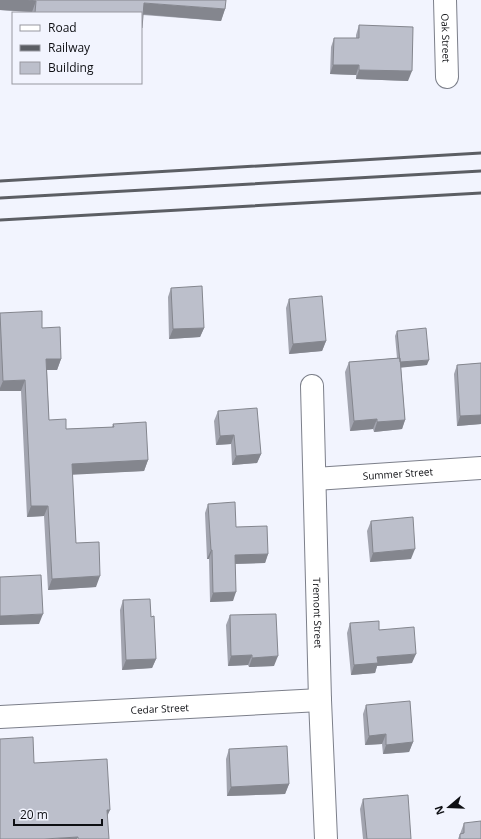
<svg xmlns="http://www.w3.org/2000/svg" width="481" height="839" font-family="'Open Sans',sans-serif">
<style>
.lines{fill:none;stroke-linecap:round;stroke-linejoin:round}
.street-casing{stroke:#7c7f8a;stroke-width:24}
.street{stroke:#fff;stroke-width:22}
.rail{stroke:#5c5e64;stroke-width:3}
.wall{fill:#a2a4af}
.shaded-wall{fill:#84868e}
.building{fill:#bcbfcb;stroke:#84868e}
.labels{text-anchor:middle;stroke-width:3;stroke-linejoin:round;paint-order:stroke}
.street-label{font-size:10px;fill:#0e0f13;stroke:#f2f4fe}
</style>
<rect width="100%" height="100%" fill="#f2f4fe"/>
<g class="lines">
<g class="street-casing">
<g id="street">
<path id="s1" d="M445,0L447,77"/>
<path id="s2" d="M312,386L320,700L326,839"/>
<path id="s3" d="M315,479L481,468"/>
<path id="s4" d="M0,717L320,700"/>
</g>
</g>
<use href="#street" class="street"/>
<path class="rail" d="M0,181L481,153
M0,198L481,171
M0,220L481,193"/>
</g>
<path class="wall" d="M0,0L225,9L221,21L143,15L141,13H32V12L0,10Z
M359,25L408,81L356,79V75L330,74L331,47L334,38H356V35Z
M171,288L204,328L200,337L169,339L168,297Z
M289,299L326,341L322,351L289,354L286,308Z
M0,313L42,328L61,359L57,370H47L49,420L66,429L112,427L113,424L148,460L144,471L72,474L76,543L96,587L48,590L44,516L27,517L21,391H0Z
M397,331L427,365L401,367L405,420L402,429L374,432L373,429L350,431L345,372L349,362L397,358L395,336Z
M481,363V424L457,426L454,374L457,365Z
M218,411L261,454L257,463L232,465L231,444L216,445L214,421Z
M208,504L268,554L265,563L235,564L233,601L210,602L209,559H207L205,513Z
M371,521L411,559L370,562L367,531Z
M123,600L151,617L156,659L152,668L122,670L120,610Z
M230,615L274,666L249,667L248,665L228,666L226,625Z
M350,623L379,630L412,663L377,666L375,673L351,675L347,633Z
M366,705L413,742L409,752L383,754L382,744L365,745L363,714Z
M229,749L289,784L285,794L227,796L226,759Z
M363,799L411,839H363L360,809Z
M464,823L481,839H458L460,834Z"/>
<path class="shaded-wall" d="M0,0H28L36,1L32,12L0,10Z
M144,3L225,9L221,21L141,14Z
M333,65H359L356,75L330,74Z
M359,70L412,71L408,81L356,79Z
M204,328L200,337L169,339L173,329Z
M326,341L322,351L289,354L293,344Z
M46,359H61L57,370H42Z
M429,360L427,365L398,368L400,362Z
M25,380L21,391H0V388L3,381Z
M481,415V424L457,426L460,416Z
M377,419L373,429L350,431L354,421Z
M405,420L402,429L374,432L377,422Z
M234,435L231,444L216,445L220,436Z
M261,454L257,463L232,465L236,456Z
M148,460L144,471L68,475L72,464Z
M31,506H48L44,516L27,517Z
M415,549L411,559L370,562L373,553Z
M211,550H212L209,559H207Z
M268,554L265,563L231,564L235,555Z
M100,576L96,587L48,590L52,579Z
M236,592L233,601L210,602L213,593Z
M43,614L39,624L0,625V616Z
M416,654L412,663L377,666L375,673L351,675L354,665L377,657Z
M252,655L248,665L228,666L231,656Z
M278,656L274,666L249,667L252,658Z
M156,659L152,668L122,670L126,660Z
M386,734L382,744L365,745L369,736Z
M413,742L409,752L383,754L386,745Z
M289,784L285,794L227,796L231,787Z
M107,810H110L106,819Z
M78,837L77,839H44Z"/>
<path class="building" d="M28,0H226L225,9L144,3L142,28H141V13H35L36,1Z
M359,25L413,27L412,71L359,70V65H333L334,38H359Z
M202,286L204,328L173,329L171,288Z
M322,296L326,341L293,344L289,299Z
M42,311V328L60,327L61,359H46L49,420L66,419V429L114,427L113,424L146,422L148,460L72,464L76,543L99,542L100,576L52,579L48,506H31L25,380L3,381L0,313Z
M426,328L429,360L400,362L397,331Z
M400,358L405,420L377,422V419L354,421L349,362Z
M481,363V415L460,416L457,365Z
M257,408L261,454L236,456L234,435L220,436L218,411Z
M235,502L236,527L267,526L268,554L235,555L236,592L213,593L212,550H211L208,504Z
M413,517L415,549L373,553L371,521Z
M41,575L43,614L0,616V577Z
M150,599L151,617L154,616L156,659L126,660L123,600Z
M276,614L278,656L252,658V655L231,656L230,615Z
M379,621V630L414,627L416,654L377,657L378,663L354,665L350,623Z
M410,701L413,742L386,745V734L369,736L366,705Z
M33,737L34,763L107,759L110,810H107L109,839H78V837L44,839H0V739Z
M287,746L289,784L231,787L229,749Z
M408,795L411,839H367L363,799Z
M481,821V839H460V834L464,833V823Z"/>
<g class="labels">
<g class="street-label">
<text dy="4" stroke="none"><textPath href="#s1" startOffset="38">Oak Street</textPath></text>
<text dy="4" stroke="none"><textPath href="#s3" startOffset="83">Summer Street</textPath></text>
<text dy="4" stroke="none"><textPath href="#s2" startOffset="227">Tremont Street</textPath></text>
<text dy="4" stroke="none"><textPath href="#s4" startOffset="160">Cedar Street</textPath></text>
</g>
</g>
<rect x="12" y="12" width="130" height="72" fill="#f2f4fe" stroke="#9798a0"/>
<rect x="20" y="25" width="20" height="6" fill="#ffffff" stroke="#9798a0"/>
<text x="48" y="32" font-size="12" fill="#0e0f13">Road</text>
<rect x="20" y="45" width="20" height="6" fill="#5c5e64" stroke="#9798a0"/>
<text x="48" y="52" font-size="12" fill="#0e0f13">Railway</text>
<rect x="20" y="62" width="20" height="12" fill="#bcbfcb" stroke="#9798a0"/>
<text x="48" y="72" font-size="12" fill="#0e0f13">Building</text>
<g transform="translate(449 807) rotate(251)" stroke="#f2f4fe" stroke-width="3" paint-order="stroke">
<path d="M0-3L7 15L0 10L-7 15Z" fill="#0e0f13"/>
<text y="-6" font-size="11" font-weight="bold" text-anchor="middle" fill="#0e0f13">N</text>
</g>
<path d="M14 819v6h88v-6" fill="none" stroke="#0e0f13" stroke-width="2"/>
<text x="20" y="819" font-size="12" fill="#0e0f13" stroke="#f2f4fe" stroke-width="3" paint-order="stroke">20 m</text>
</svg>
